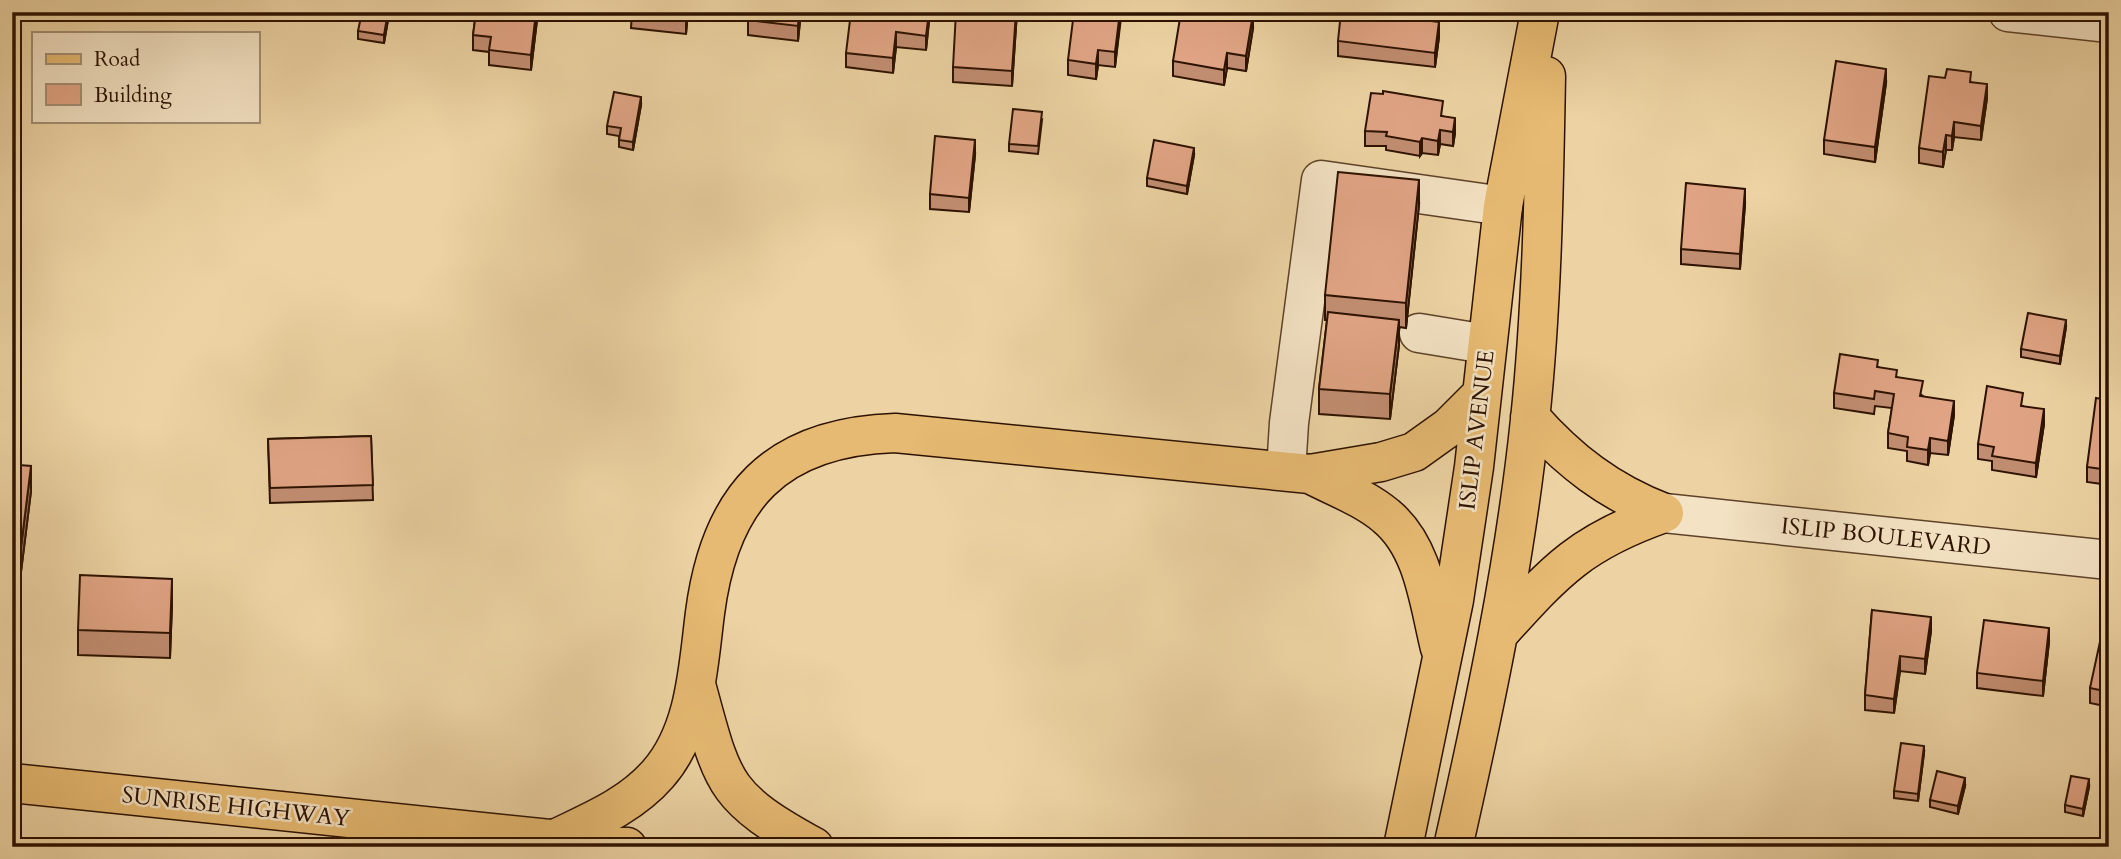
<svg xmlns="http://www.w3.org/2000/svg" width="2121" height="859" font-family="Cardo,serif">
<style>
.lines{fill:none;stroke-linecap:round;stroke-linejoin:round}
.minor-casing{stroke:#5d4229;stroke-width:41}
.major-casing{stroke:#2d1200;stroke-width:41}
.minor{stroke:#f3e2c3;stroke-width:38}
.major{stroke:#e6ba72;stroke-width:38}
.wall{fill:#c28e72;stroke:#2d1200;stroke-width:2}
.shaded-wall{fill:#9e745d;stroke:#2d1200;stroke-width:2}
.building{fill:#e1a585;stroke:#2d1200;stroke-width:2}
.labels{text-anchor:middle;stroke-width:5;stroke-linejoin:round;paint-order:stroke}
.street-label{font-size:23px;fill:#2d1200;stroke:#f3e2c3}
</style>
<rect width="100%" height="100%" fill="#edd3a3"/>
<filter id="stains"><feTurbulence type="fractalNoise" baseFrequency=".00286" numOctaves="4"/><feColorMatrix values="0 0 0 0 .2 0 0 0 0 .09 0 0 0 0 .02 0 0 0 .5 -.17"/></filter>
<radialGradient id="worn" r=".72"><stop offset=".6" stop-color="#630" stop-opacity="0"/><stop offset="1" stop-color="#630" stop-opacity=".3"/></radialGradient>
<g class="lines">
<g class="minor-casing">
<path id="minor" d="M2008,12L2109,23
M1419,333L1486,344
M1286,471L1289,423L1321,180L1503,206
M1664,513L2109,560"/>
</g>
<g class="major-casing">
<path id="major" d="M1530,417C1569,461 1609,492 1664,513
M1310,474C1335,487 1365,498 1386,516C1424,547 1429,604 1440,648
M1499,633C1556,570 1581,542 1664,513
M697,688C723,784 723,797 814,847
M12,783L627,847
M555,839C592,821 630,806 658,774C696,731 698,667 705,613C720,497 775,437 895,433L1310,474L1381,462L1414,452L1449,427L1481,395
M1403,847L1454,600L1474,467L1503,206L1540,12
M1453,847C1485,706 1515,564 1530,420C1542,306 1544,190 1546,76"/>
</g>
<use href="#minor" class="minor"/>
<use href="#major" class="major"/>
</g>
<path class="wall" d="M311,12H337V16Z
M476,12H538L531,70L489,65V52L473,50V35Z
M632,12H688L686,34L631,28Z
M801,12L798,41L748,35V20Z
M930,12L926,50L896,47L893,73L846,67V53Z
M1017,12L1012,86L953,82V67Z
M1121,12L1115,67L1098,65L1096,79L1068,75V60Z
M1418,12L1417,19L1439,37L1435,67L1338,56V41Z
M388,20L384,43L358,39V31Z
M1253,28L1246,71L1227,68L1224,85L1173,76V61Z
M1971,82L1987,98L1981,140L1954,137L1952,150H1946L1943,167L1919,163V148Z
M1886,83L1875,162L1824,154V140Z
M641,105L633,150L619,147V136L607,134V126Z
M1443,116L1455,133L1453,146L1440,144L1438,155L1422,153L1420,156L1386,150V146H1365V131Z
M1042,120L1038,154L1009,151V144Z
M975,155L969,212L930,209V194Z
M1194,155L1187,194L1147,186V178Z
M1745,204L1740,269L1681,264V249Z
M1419,205L1406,328L1399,327V345L1390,419L1319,414V389L1327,320H1325V295Z
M2066,327L2060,364L2021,357V349Z
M1878,367L1897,377L1923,396L1954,415L1948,455L1930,453L1928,465L1907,461V451L1888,448V433L1892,408L1875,406L1874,414L1834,408V393Z
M2109,400V485L2087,482V467Z
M2023,406L2044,424L2036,477L1992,470V461L1978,459V444Z
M371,436L373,500L270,503L268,439Z
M12,472L31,491L21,572L12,571Z
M172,604L170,658L78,655V630Z
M1872,610L1931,631L1925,674L1900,671L1894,713L1865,710V695Z
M2109,638V707L2090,703V688Z
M2049,642L2043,696L1977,688V673Z
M1924,753L1918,801L1894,798V791Z
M1965,786L1958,814L1930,807V800Z
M2089,787L2083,816L2065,812V805Z"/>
<path class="shaded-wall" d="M388,12V20L384,43V35Z
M536,12H538L531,70V55Z
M686,12H688L686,34Z
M799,12H801L798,41V26Z
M929,12H930L926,50V36Z
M1016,12H1017L1012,86V71Z
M1120,12H1121V18L1115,67V52Z
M1253,14V28L1246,71V56Z
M1439,22V37L1435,67V53Z
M896,32V47L893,73V58Z
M1098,50V65L1096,79V64Z
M1227,53V68L1224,85V70Z
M1886,69V83L1875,162V147Z
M1987,84V98L1981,140V126Z
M641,97V105L633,150V142Z
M1455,118V133L1453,146V132Z
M1954,122V137L1952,150V136Z
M1440,130V144L1438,155V141Z
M1946,135V150L1943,167V152Z
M1422,138V153L1420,156V142Z
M975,140V155L969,212V198Z
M1194,148V155L1187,194V186Z
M1419,180V205L1406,328V303Z
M1745,189V204L1740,269V254Z
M1399,320V345L1390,419V394Z
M2066,320V327L2060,364V356Z
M1954,401V415L1948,455V441Z
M2044,409V424L2036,477V463Z
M1930,438V453L1928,465V450Z
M31,466V491L21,572V547Z
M172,579V604L170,658V633Z
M1931,617V631L1925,674V659Z
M2049,628V642L2043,696V681Z
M1900,656V671L1894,713V699Z
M1924,746V753L1918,801V794Z
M1965,778V786L1958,814V806Z
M2089,779V787L2083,816V809Z"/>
<path class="building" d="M362,12H388L384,35L358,31Z
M476,12H536L531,55L489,50L491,37L473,35Z
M632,12H686V19Z
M749,12H799L798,26L748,20Z
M851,12H929L926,36L896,32L893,58L846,53Z
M956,12H1016L1012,71L953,67Z
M1074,12H1120L1115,52L1098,50L1096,64L1068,60Z
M1181,12H1246L1253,14L1246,56L1227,53L1224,70L1173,61Z
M1341,12H1416L1415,19L1439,22L1435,53L1338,41Z
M1836,61L1886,69L1875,147L1824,140Z
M1947,69L1971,72L1970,82L1987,84L1981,126L1954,122L1952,136L1946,135L1943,152L1919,148L1929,76L1945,78Z
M1383,91L1443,101L1441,116L1455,118L1453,132L1440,130L1438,141L1422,138L1420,142L1386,136L1387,132L1365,131L1371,93L1383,94Z
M614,92L641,97L633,142L619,140L621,128L607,126Z
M1013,109L1042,112L1038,146L1009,144Z
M935,136L975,140L969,198L930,194Z
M1154,140L1194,148L1187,186L1147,178Z
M1338,172L1419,180L1406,303L1325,295Z
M1686,183L1745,189L1740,254L1681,249Z
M1328,312L1399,320L1390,394L1319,389Z
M2028,313L2066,320L2060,356L2021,349Z
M1840,354L1878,360L1877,367L1897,370L1896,377L1923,381L1920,396L1954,401L1948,441L1930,438L1928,450L1907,447L1908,437L1888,433L1894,394L1875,391L1874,399L1834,393Z
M1987,386L2023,393L2021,406L2044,409L2036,463L1992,456L1994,447L1978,444Z
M2096,398L2109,400V470L2087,467Z
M371,436L373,485L270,488L268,439Z
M19,465L31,466L21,547L12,546V472H18Z
M80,575L172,579L170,633L78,630Z
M1872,610L1931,617L1925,659L1900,656L1894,699L1865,695Z
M1984,620L2049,628L2043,681L1977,673Z
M2101,637L2109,638V692L2090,688Z
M1901,743L1924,746L1918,794L1894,791Z
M1937,771L1965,778L1958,806L1930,800Z
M2071,776L2089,779L2083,809L2065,805Z"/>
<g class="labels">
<g class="street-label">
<text transform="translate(1476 430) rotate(-83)" y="8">ISLIP AVENUE</text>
<text transform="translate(1886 536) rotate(6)" y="8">ISLIP BOULEVARD</text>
<text transform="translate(236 806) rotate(6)" y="8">SUNRISE HIGHWAY</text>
</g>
</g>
<rect width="2121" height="859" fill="none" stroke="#edd3a3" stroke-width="42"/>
<rect x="14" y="14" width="2093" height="831" fill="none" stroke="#2d1200" stroke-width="3.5"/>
<rect x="21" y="21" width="2079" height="817" fill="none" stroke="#2d1200" stroke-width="2"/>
<rect x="32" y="32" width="228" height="91" fill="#f3e2c3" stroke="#a48f75" stroke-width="2"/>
<rect x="46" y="54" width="35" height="10" fill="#e6ba72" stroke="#a48f75" stroke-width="2"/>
<text x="94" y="66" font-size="21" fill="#2d1200">Road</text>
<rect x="46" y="84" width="35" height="21" fill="#e1a585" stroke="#a48f75" stroke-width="2"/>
<text x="94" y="102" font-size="21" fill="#2d1200">Building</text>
<rect width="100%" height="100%" filter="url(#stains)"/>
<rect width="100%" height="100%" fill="url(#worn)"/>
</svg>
